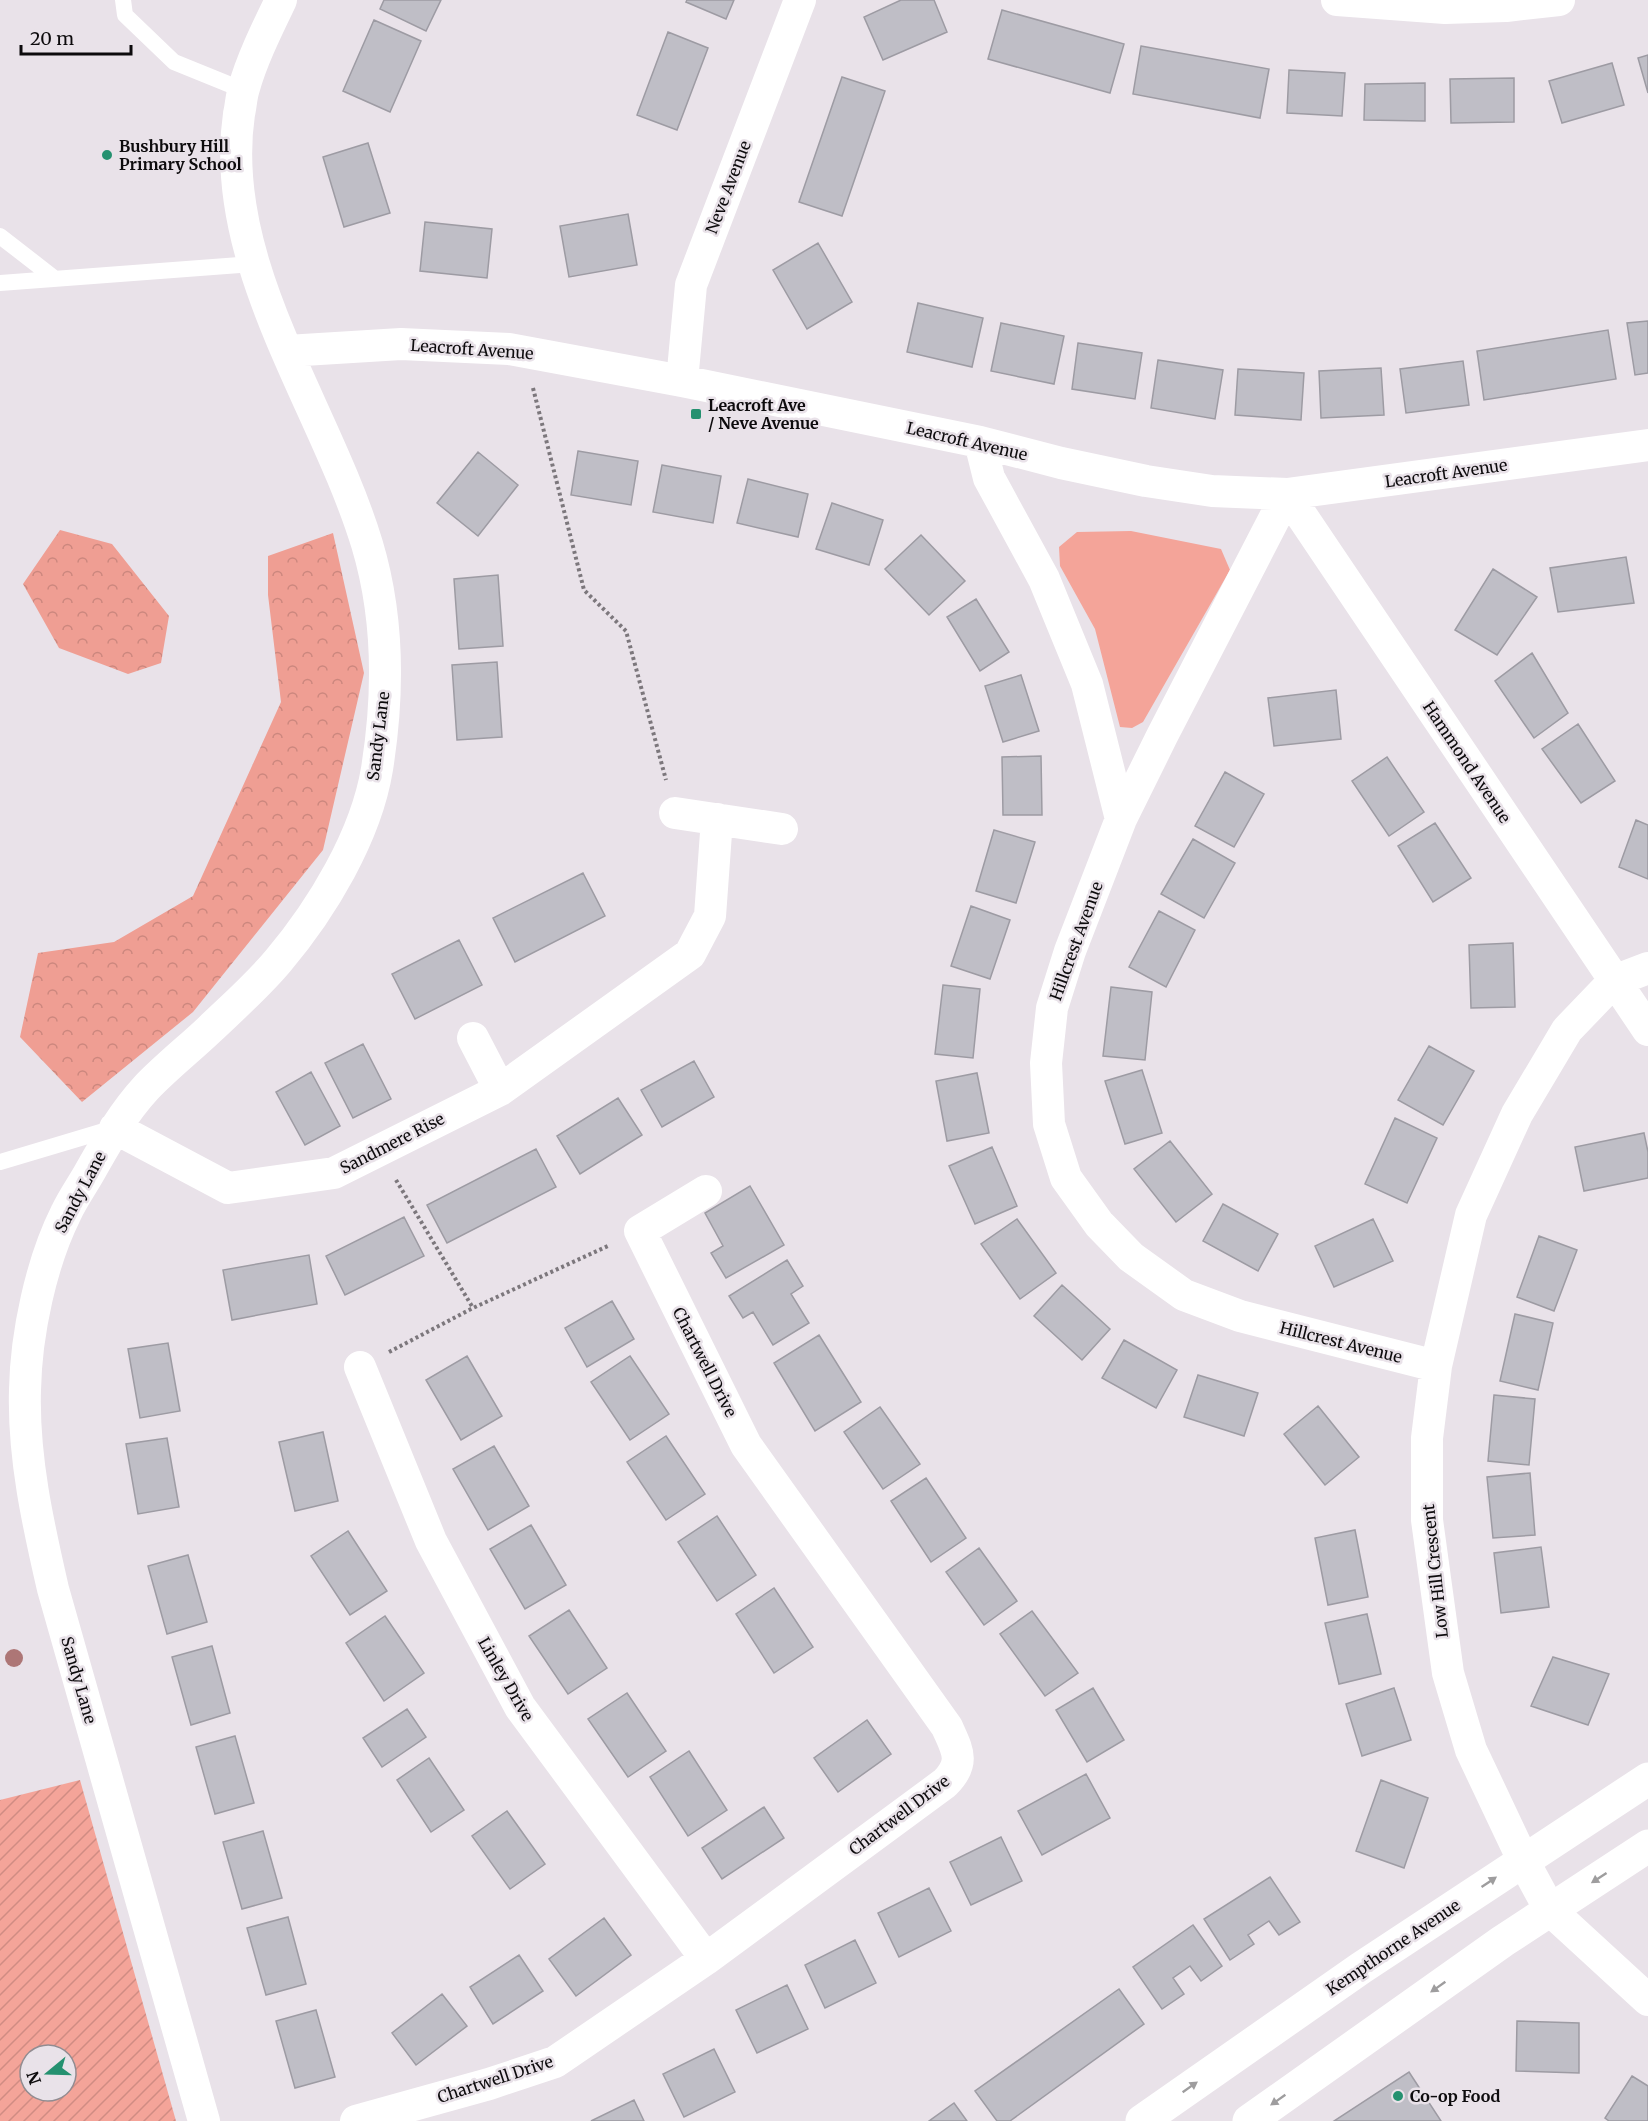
<svg xmlns="http://www.w3.org/2000/svg" width="1648" height="2121" font-family="Merriweather,serif">
<style>
.grass{fill:#f4a499}
.forest{fill:url(#forest-crowns)}
.garden{fill:url(#garden-furrows);fill-rule:evenodd}
.building{fill:#bfbec6;stroke:#9d9ba3;stroke-width:1.5}
.lines{fill:none;stroke-linecap:round;stroke-linejoin:round}
.path{stroke:#7c777c;stroke-width:4;stroke-dasharray:3 3;stroke-linecap:butt}
.service{stroke:#fff;stroke-width:16}
.minor{stroke:#fff;stroke-width:32}
.tertiary{stroke:#fff;stroke-width:33}
.tree{fill:#ad7676}
.oneway{fill:#9e9d9e}
.poi-dot{fill:#259170;stroke:#e9e2e9;stroke-width:2}
.labels{text-anchor:middle;stroke-width:5;stroke-linejoin:round;paint-order:stroke}
.poi-label{font-size:16px;font-weight:bold;fill:#0d0b0d;stroke:#e9e2e9;text-anchor:start}
.street-label{font-size:16px;fill:#0d0b0d;stroke:#e9e2e9}
</style>
<defs>
<pattern id="forest-crowns" width="20" height="18" patternUnits="userSpaceOnUse" patternTransform="scale(1.5)"><rect width="20" height="18" fill="#ef9e93"/><path d="M2 6a3 3 0 1 1 6 0M12 15a3 3 0 1 1 6 0" fill="none" stroke="#cc877e"/></pattern>
<pattern id="garden-furrows" width="10" height="10" patternUnits="userSpaceOnUse" patternTransform="scale(1.5)"><rect width="10" height="10" fill="#f4a499"/><path d="M-1 1l2-2M0 10L10 0M9 11l2-2" fill="none" stroke="#d08c83"/></pattern>
</defs>
<rect width="100%" height="100%" fill="#e9e2e9"/>
<path class="grass" d="M1131,531L1221,549L1230,570L1143,722L1132,728L1120,727L1095,629L1060,566L1059,547L1077,532Z"/>
<path class="forest" d="M60,530L112,544L169,616L161,663L128,674L59,648L23,584Z
M333,533L364,673L323,850L193,1012L82,1102L20,1037L38,953L114,942L193,896L281,702L268,595V556Z"/>
<path class="garden" d="M80,1780L176,2121H0V1800ZM30,2055H66V2091H30Z"/>
<path class="building" d="M384,0H441L426,31L380,9Z
M687,0H734L726,19L686,2Z
M901,0H934L947,32L883,60L864,17Z
M1002,10L1124,44L1110,93L988,59Z
M374,20L421,41L390,112L343,91Z
M668,32L708,48L677,130L637,115Z
M1141,46L1269,69L1260,118L1133,94Z
M1648,55V93L1638,58Z
M1612,63L1624,105L1562,123L1549,81Z
M1289,70L1345,73L1342,116L1287,113Z
M842,77L885,91L842,216L799,202Z
M1514,78V122L1451,123L1450,79Z
M1425,83V121L1364,120L1365,84Z
M368,143L390,213L344,227L323,157Z
M628,214L637,265L569,277L560,226Z
M425,222L492,229L487,278L420,271Z
M818,243L852,302L807,329L773,270Z
M918,303L983,318L972,367L907,352Z
M1648,321V373L1635,375L1627,323Z
M1001,323L1064,336L1054,384L991,371Z
M1608,330L1616,379L1484,400L1477,351Z
M1078,343L1142,353L1135,399L1072,389Z
M1158,360L1223,370L1215,419L1151,408Z
M1463,361L1469,405L1406,413L1400,369Z
M1381,368L1384,415L1321,418L1319,371Z
M1238,369L1304,373L1301,420L1235,415Z
M578,451L638,461L631,505L571,495Z
M478,452L518,485L478,536L437,503Z
M662,465L721,476L713,523L653,512Z
M748,479L808,494L798,537L737,523Z
M832,503L883,520L869,565L816,549Z
M921,535L965,581L929,615L885,569Z
M1626,557L1634,603L1558,612L1550,568Z
M1493,569L1537,597L1497,655L1455,630Z
M498,575L503,646L459,649L454,579Z
M976,599L1009,652L980,671L947,617Z
M1532,653L1568,713L1534,738L1495,681Z
M497,662L502,737L457,740L452,665Z
M1021,675L1039,731L1003,742L985,686Z
M1336,690L1341,739L1274,746L1268,698Z
M1578,724L1615,781L1581,803L1542,749Z
M1041,756L1042,815H1003L1002,757Z
M1387,757L1424,812L1389,836L1352,781Z
M1225,772L1264,794L1234,847L1195,826Z
M1636,820L1648,825V879L1619,867Z
M1435,823L1471,878L1433,902L1398,846Z
M994,830L1035,842L1016,903L976,891Z
M1193,839L1235,863L1204,918L1161,894Z
M583,873L605,916L515,962L493,918Z
M971,906L1010,920L990,979L951,966Z
M1159,911L1195,930L1166,987L1129,967Z
M459,940L482,985L415,1019L392,974Z
M1513,943L1515,1007L1471,1008L1469,945Z
M943,985L980,989L973,1058L935,1054Z
M1111,987L1152,992L1145,1060L1103,1056Z
M363,1044L391,1099L353,1118L325,1063Z
M1429,1046L1474,1071L1443,1125L1398,1100Z
M694,1061L714,1097L662,1127L641,1090Z
M1142,1070L1162,1133L1125,1144L1105,1081Z
M311,1072L340,1126L305,1145L276,1092Z
M977,1073L989,1133L947,1141L936,1081Z
M618,1098L642,1135L580,1174L557,1136Z
M1395,1118L1437,1138L1407,1203L1365,1184Z
M1644,1133L1648,1152V1178L1584,1191L1575,1147Z
M1170,1141L1212,1194L1176,1222L1134,1169Z
M992,1147L1017,1206L975,1224L949,1166Z
M536,1149L556,1187L447,1243L427,1205Z
M750,1186L784,1245L726,1278L711,1253L723,1246L705,1213Z
M1223,1204L1278,1234L1258,1271L1203,1241Z
M404,1217L424,1256L345,1295L326,1256Z
M1017,1219L1056,1273L1020,1299L981,1244Z
M1373,1219L1393,1261L1334,1287L1315,1246Z
M1539,1236L1577,1250L1554,1311L1517,1297Z
M309,1255L317,1304L232,1320L223,1270Z
M787,1260L803,1286L791,1294L809,1323L773,1345L753,1312L743,1318L729,1296Z
M1062,1285L1110,1329L1082,1360L1034,1316Z
M612,1301L634,1339L587,1367L565,1328Z
M1515,1314L1553,1323L1538,1390L1500,1381Z
M819,1335L861,1402L815,1431L774,1363Z
M1124,1340L1177,1370L1156,1408L1102,1378Z
M168,1343L180,1411L140,1418L128,1349Z
M467,1356L502,1416L461,1440L426,1380Z
M630,1356L669,1414L630,1440L591,1382Z
M1198,1375L1258,1393L1244,1436L1184,1417Z
M1494,1395L1535,1399L1529,1465L1488,1461Z
M1318,1406L1359,1457L1325,1485L1284,1434Z
M880,1407L920,1464L883,1489L844,1432Z
M323,1432L338,1501L295,1511L279,1442Z
M666,1436L705,1494L666,1520L627,1462Z
M167,1438L179,1507L138,1514L126,1444Z
M494,1446L529,1506L488,1530L453,1469Z
M1530,1473L1535,1535L1493,1538L1487,1477Z
M926,1478L966,1538L931,1562L891,1501Z
M717,1516L756,1575L717,1601L678,1542Z
M531,1525L566,1585L525,1609L490,1549Z
M1355,1530L1368,1597L1328,1605L1315,1538Z
M348,1531L387,1591L350,1615L311,1556Z
M1541,1547L1549,1607L1501,1613L1494,1553Z
M979,1548L1017,1601L984,1625L946,1572Z
M188,1555L207,1622L167,1634L148,1566Z
M774,1588L813,1647L774,1673L736,1614Z
M569,1610L607,1668L568,1694L529,1636Z
M1032,1611L1078,1673L1045,1696L1000,1634Z
M1367,1614L1381,1674L1339,1684L1325,1623Z
M385,1616L424,1673L384,1701L346,1643Z
M212,1646L230,1713L191,1725L172,1657Z
M1553,1657L1609,1674L1588,1725L1531,1706Z
M1093,1688L1124,1740L1087,1762L1056,1710Z
M1394,1688L1411,1740L1362,1756L1346,1704Z
M627,1693L666,1751L628,1777L588,1719Z
M407,1709L426,1737L382,1767L363,1738Z
M867,1720L891,1754L838,1792L814,1758Z
M235,1736L254,1803L215,1814L196,1747Z
M689,1751L727,1810L688,1836L650,1777Z
M429,1758L464,1810L431,1832L397,1780Z
M1086,1774L1110,1818L1042,1855L1018,1811Z
M1381,1780L1428,1798L1404,1868L1356,1851Z
M764,1807L784,1838L722,1879L702,1848Z
M507,1811L545,1864L510,1889L472,1836Z
M263,1831L282,1898L242,1909L223,1842Z
M1001,1837L1022,1881L971,1905L950,1862Z
M1270,1877L1300,1922L1279,1935L1269,1921L1248,1935L1254,1944L1230,1960L1204,1919Z
M929,1888L951,1931L899,1957L878,1913Z
M288,1917L306,1984L266,1995L247,1928Z
M604,1918L631,1955L576,1996L549,1959Z
M1193,1925L1222,1966L1201,1981L1190,1966L1173,1978L1184,1994L1162,2009L1133,1967Z
M855,1940L876,1983L825,2008L805,1965Z
M519,1955L543,1991L493,2024L470,1987Z
M787,1985L808,2029L757,2053L736,2010Z
M1119,1989L1144,2024L1010,2121H997L975,2091Z
M442,1994L467,2026L416,2065L392,2033Z
M316,2010L335,2077L295,2088L276,2021Z
M1517,2021L1579,2023V2073L1516,2071Z
M714,2049L735,2092L684,2117L663,2074Z
M1409,2072L1441,2121H1334Z
M1632,2076L1648,2086V2121H1609L1605,2118Z
M634,2100L644,2121H591Z
M954,2103L967,2121H929Z"/>
<g class="lines">
<path class="path" d="M533,388L584,590L626,631L666,780
M396,1180L473,1308
M389,1352L473,1308L610,1245"/>
<path class="service" d="M123,0L125,15L174,62L243,90
M0,236L54,278
M0,283L253,264
M0,1162L114,1128"/>
<path class="minor" d="M1337,0L1445,8L1506,6L1559,0
M287,351L401,344L509,349L682,381L980,442L1061,463L1146,481L1212,491L1287,494L1648,445
M682,381L691,285L800,0
M980,442L989,478L1044,579L1087,684L1121,819
M1287,494L1162,736L1121,819L1070,951L1052,1008L1046,1063L1049,1124L1066,1178L1099,1224L1131,1257L1184,1295L1240,1316L1436,1366
M1287,494L1648,1030
M675,813L782,829
M1648,968L1614,981L1567,1030L1517,1114L1471,1215L1436,1366L1427,1438V1520L1448,1673L1471,1750L1523,1860L1550,1910L1648,2000
M473,1038L500,1090
M115,1128L228,1188L334,1173L500,1090L690,954L710,916L717,819
M360,1367L431,1541L520,1707L706,1959
M204,2121L53,1589C38,1524 23,1457 25,1390C26,1334 41,1263 66,1213C72,1200 81,1187 88,1175C105,1145 122,1114 146,1088C166,1067 189,1049 210,1029C233,1007 258,985 278,961C322,909 366,836 377,769C389,694 389,617 367,544C325,406 217,263 239,114C241,106 241,97 244,88C252,59 268,27 281,0
M356,2121L489,2084L555,2062L706,1959L945,1783C966,1762 957,1750 947,1727L746,1445L640,1231L706,1191"/>
<path class="tertiary" d="M1142,2121L1361,1968L1648,1779
M1249,2121L1503,1941L1648,1846"/>
</g>
<circle class="tree" cx="14" cy="1658" r="9"/>
<defs><path id="oneway-solid" d="M-6-.8H1V-3.2L6.5 0L1 3.2V.8H-6Z" transform="scale(1.5)"/></defs>
<g class="oneway">
<use href="#oneway-solid" transform="translate(1599 1878) rotate(147)"/>
<use href="#oneway-solid" transform="translate(1489 1882) rotate(-34)"/>
<use href="#oneway-solid" transform="translate(1438 1987) rotate(145)"/>
<use href="#oneway-solid" transform="translate(1190 2087) rotate(-35)"/>
<use href="#oneway-solid" transform="translate(1278 2100) rotate(145)"/>
</g>
<g class="poi-dot">
<circle cx="107" cy="155" r="6"/>
<rect x="690" y="408" width="12" height="12" rx="3"/>
<circle cx="1398" cy="2096" r="6"/>
</g>
<g class="labels">
<g class="poi-label">
<text x="119" y="152">Bushbury Hill<tspan x="119" dy="18">Primary School</tspan></text>
<text x="708" y="411">Leacroft Ave<tspan x="708" dy="18">/ Neve Avenue</tspan></text>
<text x="1410" y="2102">Co-op Food</text>
</g>
<g class="street-label">
<text transform="translate(728 187) rotate(-69)" y="6">Neve Avenue</text>
<text transform="translate(472 349) rotate(4)" y="6">Leacroft Avenue</text>
<text transform="translate(967 441) rotate(13)" y="6">Leacroft Avenue</text>
<text transform="translate(1446 473) rotate(-8)" y="6">Leacroft Avenue</text>
<text transform="translate(378 736) rotate(-83)" y="6">Sandy Lane</text>
<text transform="translate(1467 762) rotate(56)" y="6">Hammond Avenue</text>
<text transform="translate(1076 941) rotate(-70)" y="6">Hillcrest Avenue</text>
<text transform="translate(392 1143) rotate(-27)" y="6">Sandmere Rise</text>
<text transform="translate(80 1192) rotate(-62)" y="6">Sandy Lane</text>
<text transform="translate(1341 1342) rotate(14)" y="6">Hillcrest Avenue</text>
<text transform="translate(705 1362) rotate(63)" y="6">Chartwell Drive</text>
<text transform="translate(1435 1571) rotate(-96)" y="6">Low Hill Crescent</text>
<text transform="translate(506 1679) rotate(60)" y="6">Linley Drive</text>
<text transform="translate(79 1680) rotate(74)" y="6">Sandy Lane</text>
<text transform="translate(899 1815) rotate(-37)" y="6">Chartwell Drive</text>
<text transform="translate(1393 1947) rotate(-34)" y="6">Kempthorne Avenue</text>
<text transform="translate(495 2079) rotate(-18)" y="6">Chartwell Drive</text>
</g>
</g>
<g transform="translate(48 2073) rotate(251)"><circle r="28" fill="#e9e2e9" stroke="#918c91" stroke-width="1.5"/>
<path d="M0-4.5L10 22L0 15L-10 22Z" fill="#259170"/>
<text y="-9" font-size="16" font-weight="bold" text-anchor="middle" fill="#0d0b0d">N</text>
</g>
<path d="M21 45v9h110v-9" fill="none" stroke="#0d0b0d" stroke-width="3"/>
<text x="30" y="45" font-size="18" fill="#0d0b0d" stroke="#e9e2e9" stroke-width="4.5" paint-order="stroke">20 m</text>
</svg>
